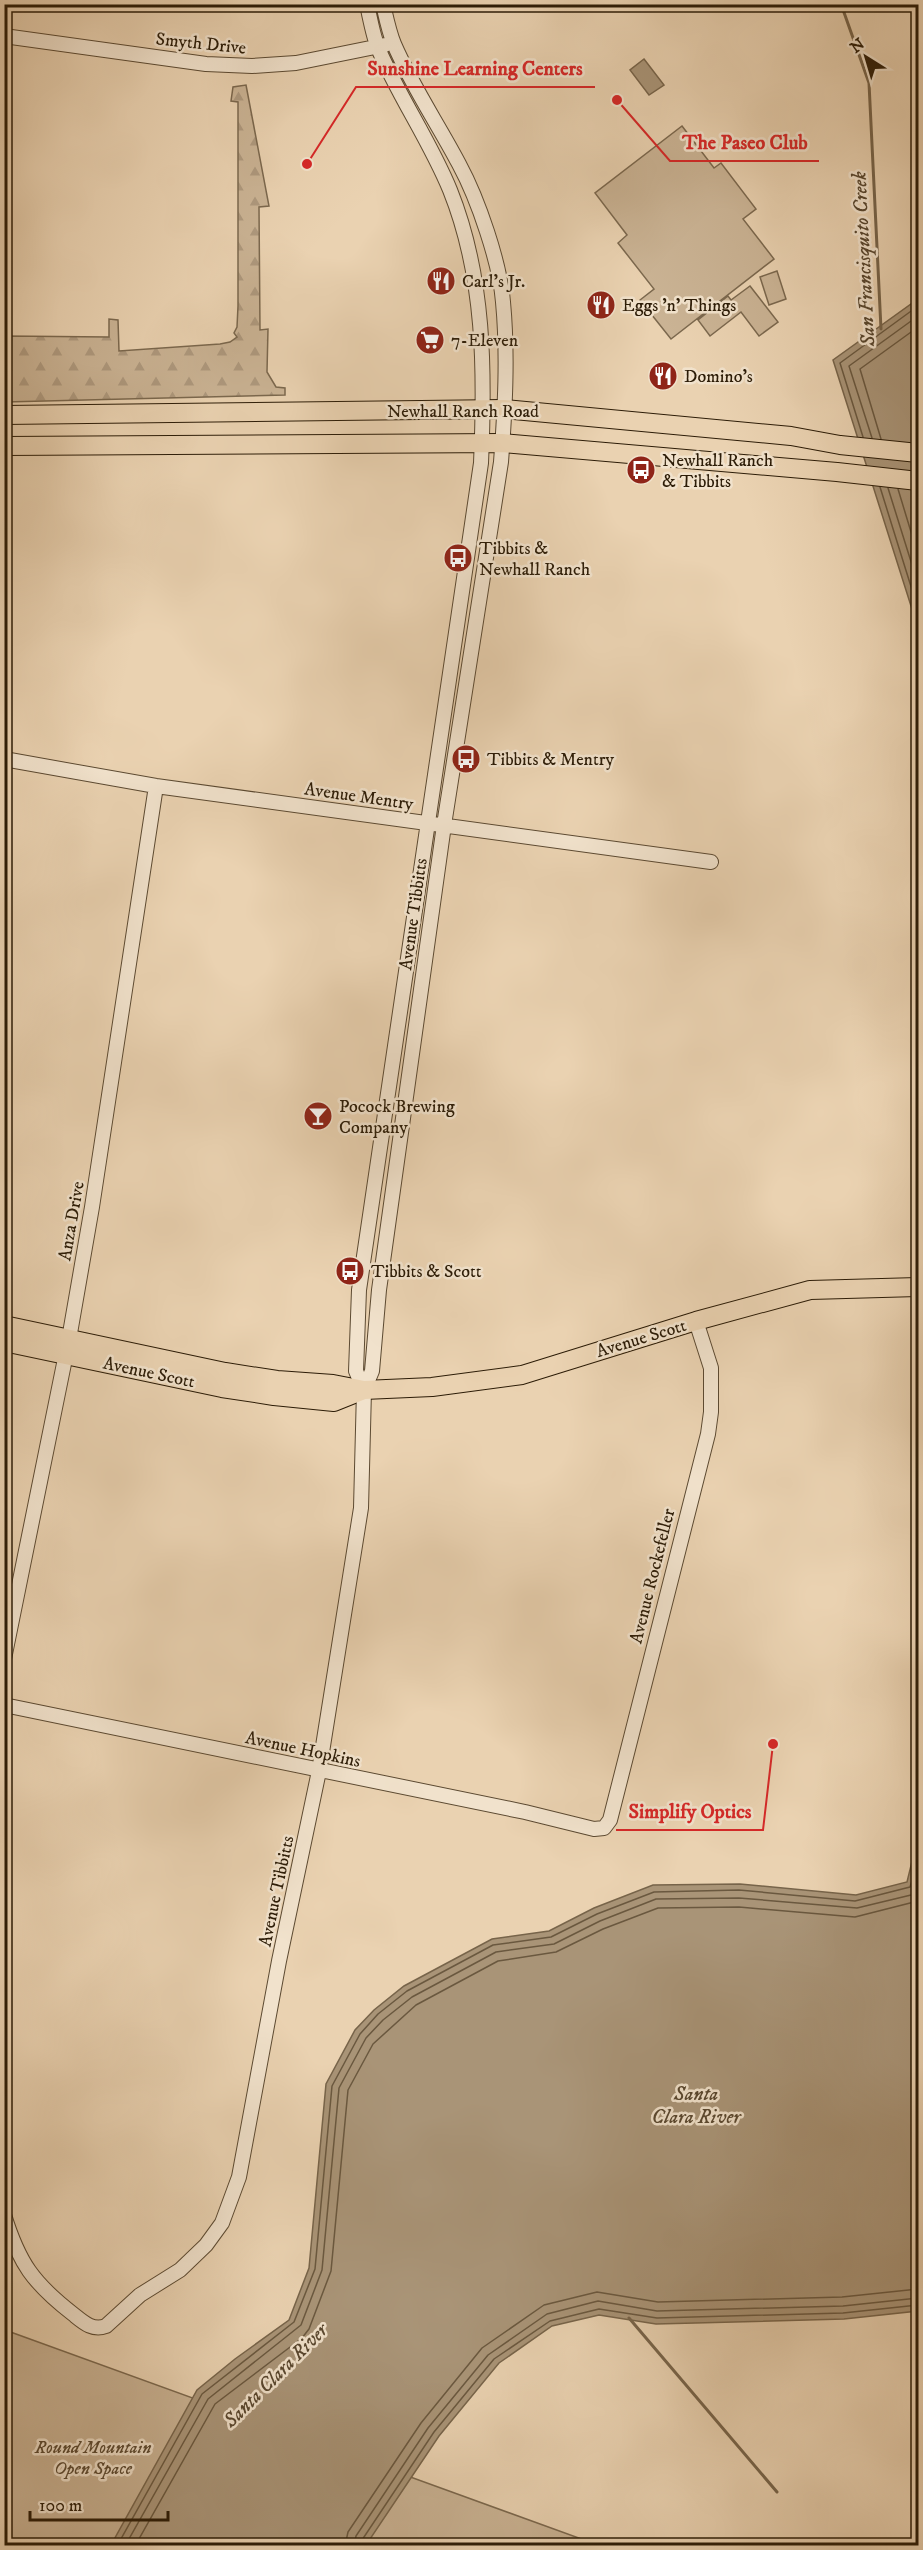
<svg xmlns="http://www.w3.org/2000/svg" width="923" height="2550" font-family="'IM FELL DW Pica',serif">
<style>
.green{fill:#cab394;stroke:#7b684e;stroke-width:1.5}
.forest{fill:url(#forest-firs);stroke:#7b684e;stroke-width:1.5}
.water{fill:#a99477;stroke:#77644a;stroke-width:1.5}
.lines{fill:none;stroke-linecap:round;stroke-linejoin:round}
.shore{stroke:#6a583f;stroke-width:1.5}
.stream{stroke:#77644a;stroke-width:3}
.minor-casing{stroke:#5c4a32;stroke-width:16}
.major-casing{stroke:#2c1c07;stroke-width:20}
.minor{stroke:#f1e2cc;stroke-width:14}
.major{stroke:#ead2b1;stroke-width:18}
.labels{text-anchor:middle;stroke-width:5;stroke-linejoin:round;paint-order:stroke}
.street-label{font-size:18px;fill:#2c1c07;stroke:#f1e2cc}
.poi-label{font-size:18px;fill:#2c1c07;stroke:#f1e2cc;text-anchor:start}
.park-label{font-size:18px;font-style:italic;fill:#5b4931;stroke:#f1e2cc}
.water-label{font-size:20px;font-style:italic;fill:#58462e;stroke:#f1e2cc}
.leader{fill:none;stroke:#d62828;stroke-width:2}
.callout-dot{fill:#d62828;stroke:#f1e2cc;stroke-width:2}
.callout-label{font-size:20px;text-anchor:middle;font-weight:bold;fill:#d62828;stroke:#f1e2cc;stroke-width:5;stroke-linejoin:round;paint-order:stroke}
</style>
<defs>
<pattern id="forest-firs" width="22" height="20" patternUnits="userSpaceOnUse" patternTransform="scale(1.5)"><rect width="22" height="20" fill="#cab394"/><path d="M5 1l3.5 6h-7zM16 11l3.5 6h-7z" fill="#ae997e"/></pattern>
</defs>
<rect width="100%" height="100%" fill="#ead2b1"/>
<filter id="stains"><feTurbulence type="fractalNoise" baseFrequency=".00333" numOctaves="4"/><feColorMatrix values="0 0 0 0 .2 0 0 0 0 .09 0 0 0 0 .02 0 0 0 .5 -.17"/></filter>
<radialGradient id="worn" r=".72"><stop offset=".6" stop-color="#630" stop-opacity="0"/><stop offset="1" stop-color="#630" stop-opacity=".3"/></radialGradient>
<path class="green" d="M682,126L714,168L721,163L756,209L743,219L774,259L671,339L640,300L654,289L618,243L627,235L595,193Z
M777,271L786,299L769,305L760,277Z
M750,286L778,322L759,336L741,312L710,336L698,320L728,296L731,300Z
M5,2330L598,2545H5Z"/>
<path class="forest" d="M246,85L269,206L259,207L260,330L268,329L267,372L276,387L285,388V395L5,402V336L109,337V319L118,320L119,351L220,344L230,342L237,337L234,333L237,327L238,306V102L231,101L233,87Z"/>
<path class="water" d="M644,59L664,85L649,95L630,70Z
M918,299V628L833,360Z
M918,1837V2311L844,2319L656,2324L599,2315L552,2326L499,2363L439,2436L366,2545H111L197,2390L235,2359L289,2320L309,2268L326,2084L355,2030L374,2010L404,1986L492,1939L549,1931L594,1908L653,1885L740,1884L856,1895L907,1882Z"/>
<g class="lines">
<path class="shore" d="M863,437L840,363L918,306
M872,438L849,366L918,316
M881,439L860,369L918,327
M880,487L918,609
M888,488L918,584
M898,489L918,555
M117,2546L202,2394L294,2322L315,2269L332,2086L360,2034L378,2014L407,1991L493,1945L551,1937L597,1914L654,1892L739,1890L855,1901L910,1887L918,1862
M125,2546L208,2399L301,2325L322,2270L339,2088L366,2038L383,2020L412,1997L496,1952L554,1944L600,1921L656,1899L739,1898L857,1908L911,1895L918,1889
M135,2546L215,2404L302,2338L309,2329L331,2271L348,2090L373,2044L416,2005L498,1961L556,1952L603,1929L658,1908L739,1907L855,1917L918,1901
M345,2546L348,2532L421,2423L482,2348L544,2305L597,2292L658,2302L842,2297L918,2289
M354,2546L356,2536L428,2428L488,2355L547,2314L598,2301L657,2311L843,2306L918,2298
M361,2546L362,2540L434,2432L494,2359L550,2321L599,2309L657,2318L843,2313L918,2305"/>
<path class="stream" d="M841,4L869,83L881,329
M629,2318L777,2492"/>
<g class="minor-casing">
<path id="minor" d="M4,36L206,64L252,66L296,63L385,45
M4,759L156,786L711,862
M364,1390L372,1371L379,1290L444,825L501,462C505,409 508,355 503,302C500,263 478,199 459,164C438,124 412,86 394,44C389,32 386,17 383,4
M4,1659L69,1339L92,1207L156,786
M4,1705L525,1812L594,1829L604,1828L610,1820L708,1434L711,1412V1368L696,1321
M4,2215C19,2263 33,2283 73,2314C83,2322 92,2331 106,2326L140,2295L180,2270L206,2245L222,2223L239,2177L279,1961L319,1771L361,1508L364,1390L356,1371L359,1290L481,463C485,372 485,277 450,190C430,141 399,97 378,48C373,35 370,19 367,4"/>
</g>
<g class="major-casing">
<path id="major" d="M4,415L504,409L791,436L840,445L918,453
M4,446L502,443L837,472L918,481
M4,1325L225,1372L277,1380L333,1384L364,1390L432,1387L522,1375L696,1321L810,1290L918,1287
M4,1342L222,1388L274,1396L334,1402L364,1390"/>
</g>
<use href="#minor" class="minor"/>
<use href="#major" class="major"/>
</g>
<defs>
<g id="restaurant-disc" transform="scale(1.5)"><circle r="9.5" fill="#8f2418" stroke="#f1e2cc"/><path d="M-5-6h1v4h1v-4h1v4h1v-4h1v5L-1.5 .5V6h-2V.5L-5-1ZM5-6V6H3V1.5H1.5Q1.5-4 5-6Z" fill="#fff"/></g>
<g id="supermarket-disc" transform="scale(1.5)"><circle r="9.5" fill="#8f2418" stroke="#f1e2cc"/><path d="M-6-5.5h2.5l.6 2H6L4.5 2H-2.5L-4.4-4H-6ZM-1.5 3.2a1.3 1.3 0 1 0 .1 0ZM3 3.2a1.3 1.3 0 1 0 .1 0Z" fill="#fff"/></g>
<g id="bus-disc" transform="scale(1.5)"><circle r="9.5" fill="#8f2418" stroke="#f1e2cc"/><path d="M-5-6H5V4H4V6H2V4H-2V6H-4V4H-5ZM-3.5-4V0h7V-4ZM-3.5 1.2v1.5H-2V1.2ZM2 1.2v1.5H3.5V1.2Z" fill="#fff"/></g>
<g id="bar-disc" transform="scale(1.5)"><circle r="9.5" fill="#8f2418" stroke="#f1e2cc"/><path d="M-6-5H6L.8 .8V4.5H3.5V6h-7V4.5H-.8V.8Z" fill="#fff"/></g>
</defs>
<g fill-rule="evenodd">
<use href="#restaurant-disc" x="441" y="281"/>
<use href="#restaurant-disc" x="601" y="305"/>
<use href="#supermarket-disc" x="430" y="340"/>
<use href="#restaurant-disc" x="663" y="376"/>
<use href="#bus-disc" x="641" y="470"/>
<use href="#bus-disc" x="458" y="558"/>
<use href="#bus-disc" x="466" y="759"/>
<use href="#bar-disc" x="318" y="1116"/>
<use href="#bus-disc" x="350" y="1271"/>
</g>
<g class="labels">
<g class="street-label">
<text transform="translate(201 43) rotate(6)" y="6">Smyth Drive</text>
<text x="463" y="417">Newhall Ranch Road</text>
<text transform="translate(359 796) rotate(8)" y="6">Avenue Mentry</text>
<text transform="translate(413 914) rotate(-82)" y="6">Avenue Tibbitts</text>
<text transform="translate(71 1221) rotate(-80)" y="6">Anza Drive</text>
<text transform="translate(641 1338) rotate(-17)" y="6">Avenue Scott</text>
<text transform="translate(149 1372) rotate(12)" y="6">Avenue Scott</text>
<text transform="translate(652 1576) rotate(-76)" y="6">Avenue Rockefeller</text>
<text transform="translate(303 1749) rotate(12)" y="6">Avenue Hopkins</text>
<text transform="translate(276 1891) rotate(-78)" y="6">Avenue Tibbitts</text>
</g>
<g class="poi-label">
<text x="462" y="287">Carl's Jr.</text>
<text x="622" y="311">Eggs 'n' Things</text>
<text x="451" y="346">7-Eleven</text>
<text x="684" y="382">Domino's</text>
<text x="662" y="466">Newhall Ranch<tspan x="662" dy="21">&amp; Tibbits</tspan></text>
<text x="479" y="554">Tibbits &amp;<tspan x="479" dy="21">Newhall Ranch</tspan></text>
<text x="487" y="765">Tibbits &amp; Mentry</text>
<text x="339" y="1112">Pocock Brewing<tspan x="339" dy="21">Company</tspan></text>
<text x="371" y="1277">Tibbits &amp; Scott</text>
</g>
<g class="park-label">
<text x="93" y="2453">Round Mountain<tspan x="93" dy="21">Open Space</tspan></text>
</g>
<g class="water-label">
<text transform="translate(863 259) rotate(-93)" y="7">San Francisquito Creek</text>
<text x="696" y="2100">Santa<tspan x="696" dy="23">Clara River</tspan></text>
<text transform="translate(275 2375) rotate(-45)" y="7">Santa Clara River</text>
</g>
</g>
<path class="leader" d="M307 164L356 87H595M617 100L670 161H819M773 1744L763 1830H616"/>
<g class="callout-dot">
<circle cx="307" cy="164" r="6"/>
<circle cx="617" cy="100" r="6"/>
<circle cx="773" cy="1744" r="6"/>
</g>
<g class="callout-label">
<text x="475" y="75">Sunshine Learning Centers</text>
<text x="745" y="149">The Paseo Club</text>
<text x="690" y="1818">Simplify Optics</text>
</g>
<rect width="923" height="2550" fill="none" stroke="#ead2b1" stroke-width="24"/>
<rect x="6" y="6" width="911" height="2538" fill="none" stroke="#2c1c07" stroke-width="3"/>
<rect x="12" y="12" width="899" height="2526" fill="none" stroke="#2c1c07" stroke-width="1.5"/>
<g transform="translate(866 57) rotate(323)" stroke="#f1e2cc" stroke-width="4.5" paint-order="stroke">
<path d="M0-4.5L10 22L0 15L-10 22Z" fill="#2c1c07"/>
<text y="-9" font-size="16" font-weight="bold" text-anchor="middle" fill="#2c1c07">N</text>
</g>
<path d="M30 2511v9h138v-9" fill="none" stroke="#2c1c07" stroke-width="3"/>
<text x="39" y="2511" font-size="18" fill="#2c1c07" stroke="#f1e2cc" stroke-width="4.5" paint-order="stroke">100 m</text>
<rect width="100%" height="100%" filter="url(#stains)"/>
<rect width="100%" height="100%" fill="url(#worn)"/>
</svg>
